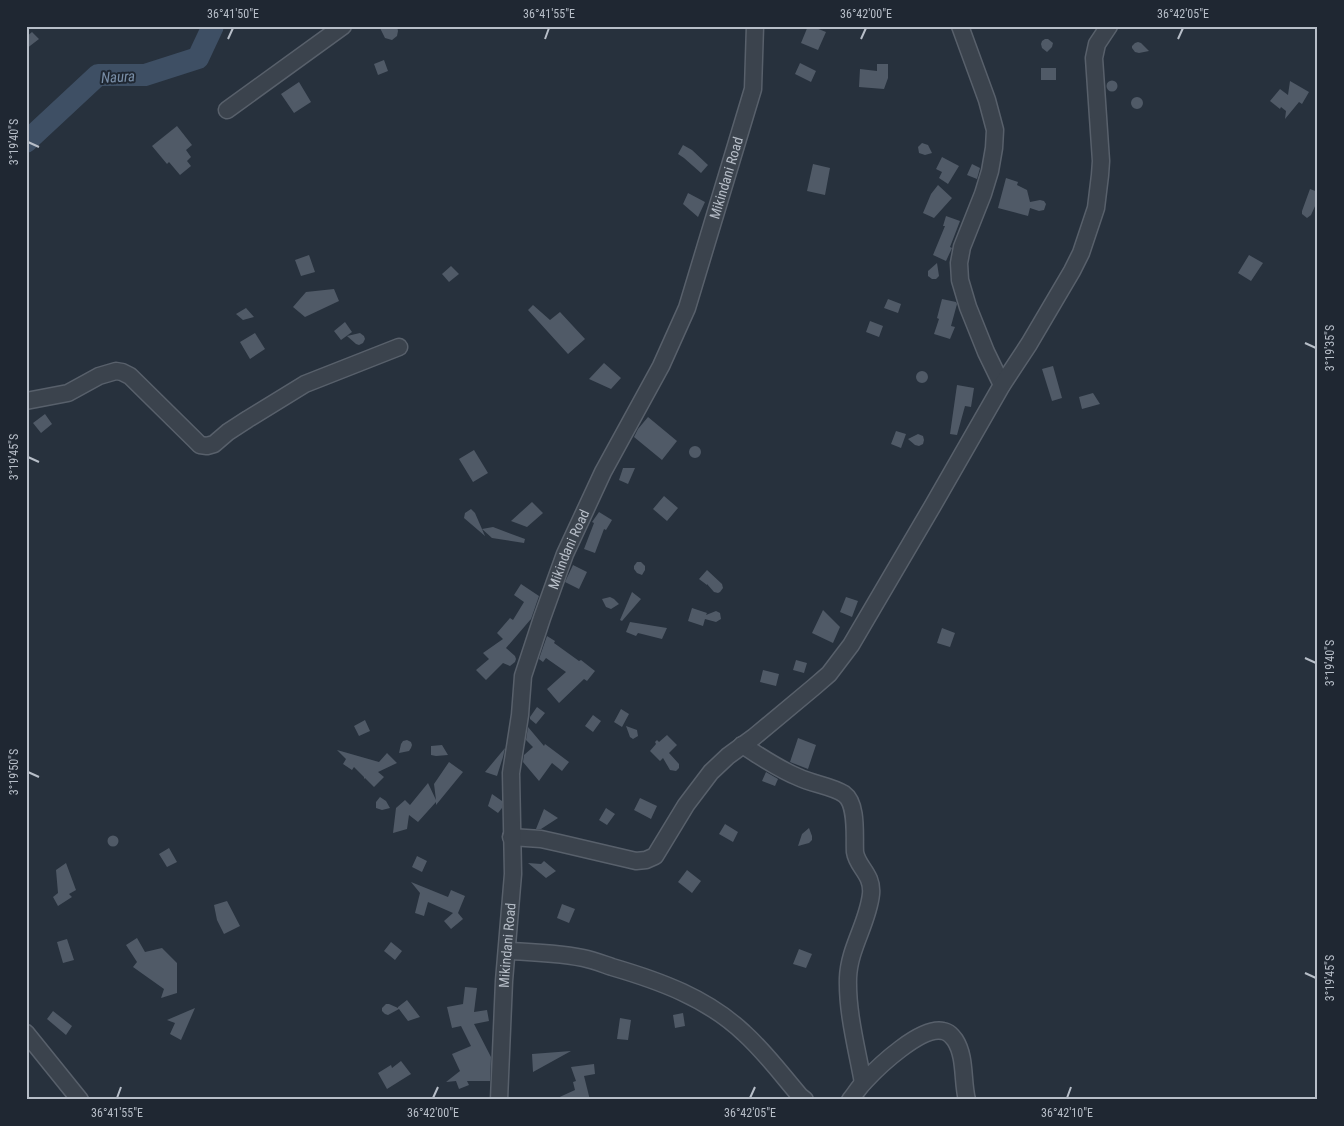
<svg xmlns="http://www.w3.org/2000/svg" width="1344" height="1126" font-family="'Roboto Condensed',sans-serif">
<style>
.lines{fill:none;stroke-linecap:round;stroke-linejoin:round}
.river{stroke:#3e4f64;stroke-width:22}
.building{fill:#505a67}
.minor-casing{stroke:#58606b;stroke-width:19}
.minor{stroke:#3b434d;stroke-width:16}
.ticks{fill:none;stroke:#b7bec8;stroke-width:2}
.labels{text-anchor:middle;stroke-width:4;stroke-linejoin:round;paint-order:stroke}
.street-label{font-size:14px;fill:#b7bec8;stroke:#1f2732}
.water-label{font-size:15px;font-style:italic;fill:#7a8fa8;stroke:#1f2732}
.neatline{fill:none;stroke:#b7bec8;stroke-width:2}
.ticks-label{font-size:12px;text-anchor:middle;fill:#b7bec8}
</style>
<rect width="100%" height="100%" fill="#27313d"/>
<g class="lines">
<path class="river" d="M26,142L98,75H145L198,58L213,26"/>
</g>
<path class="building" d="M379,26H397L398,31L397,36L392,40L385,38Z
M808,26H811L826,32L818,50L801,43Z
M32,32L39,39L26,49V37Z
M1045,39H1048L1053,43L1052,47L1047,52L1042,48L1041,44L1042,41Z
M1138,42L1141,43L1149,51L1139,53L1135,52L1132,48V46L1135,43Z
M384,60L388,71L378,75L374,64Z
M800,63L816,71L811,82L795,74Z
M877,64H888V78L884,89L859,87L860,69L877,71Z
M1041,68H1056V80H1041Z
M1106.5 86a5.5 5.5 0 1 1 11 0a5.5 5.5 0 1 1-11 0Z
M1290,81L1309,92L1302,104L1299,102L1285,119L1286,111L1281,107L1280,109L1270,101L1280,89L1288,95Z
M299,82L311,102L294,113L281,94Z
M1131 103a6 6 0 1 1 12 0a6 6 0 1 1-12 0Z
M177,126L192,145L186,150L191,157L187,161L191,166L180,175L169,162L167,164L152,146Z
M922,143L928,145L932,153L925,155L919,153L918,147Z
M683,145L692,150L708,165L701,173L684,158L678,154Z
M942,157L959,166L948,184L939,178L942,172L936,169Z
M813,164L830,168L825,195L807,191Z
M972,164L980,168L977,179L967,175Z
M1006,178L1018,182L1017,185L1027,190L1030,202L1040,200L1044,201L1046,204L1044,210L1039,211L1030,208L1028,216L998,208Z
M938,185L952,198L934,218L923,213L931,194Z
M1310,189L1318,192V205L1316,204L1311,215L1307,218L1302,214V211Z
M688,193L705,202L698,217L683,204Z
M946,216L960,221L950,247L952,248L946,261L933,255L945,226H943Z
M309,255L315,272L301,276L295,260Z
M1249,255L1263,263L1251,281L1238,273Z
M937,263L939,276L936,279H932L928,276V271Z
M451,266L459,274L449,282L442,274Z
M334,289L339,301L305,317L293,307L306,292Z
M888,299L901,304L898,313L884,308Z
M942,299L956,302L957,304L951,326L955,327L950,339L934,334L939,319L937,318Z
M533,305L550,320L560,312L585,339L568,354L528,310Z
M246,308L254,317L243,320L236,314Z
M870,321L883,326L879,337L866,332Z
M345,322L352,332L341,340L334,331Z
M255,333L265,349L250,359L240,342Z
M360,333L364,336L365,339L363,343L359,345L356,344L347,336Z
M604,363L621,378L611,389L589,379Z
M1053,366L1062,398L1052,401L1042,369Z
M916 377a6 6 0 1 1 12 0a6 6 0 1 1-12 0Z
M957,385L974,388L971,407L965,406L957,435L950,434Z
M1093,393L1100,404L1082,409L1079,397Z
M45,414L52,424L41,433L33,423Z
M648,417L677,441L662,460L634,437L638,429Z
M896,431L906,434L901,448L891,444Z
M918,434L923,436L924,440L923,444L919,446L915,445L908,439Z
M689 452a6 6 0 1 1 12 0a6 6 0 1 1-12 0Z
M474,450L488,473L473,482L459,459Z
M623,468H635L628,484L619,480Z
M664,496L678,508L667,521L653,509Z
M532,502L543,513L527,527L511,521Z
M471,509L475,513L485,536L464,518L465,513Z
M599,512L612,520L606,530L604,529L595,553L584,549L594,523L592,522Z
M493,527L525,539L524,543L492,538L482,529Z
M637,562H641L645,566V570L642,575L637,573L634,569V566Z
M573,565L587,572L579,589L565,582Z
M707,570L722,584L723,588L720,592L718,593L714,592L707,584V585L699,579Z
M521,584L539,596L531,619L506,648L515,656L516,659L515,662L510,666L503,663L486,680L476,670L489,659L483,653L503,639L497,633L510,618L513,620L524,602L514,595Z
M632,592L641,599L622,621L620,620Z
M610,597L614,599L619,604L611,609L606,607L602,599Z
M846,597L858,601L852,617L840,612Z
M692,608L707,613L706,615L716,611L720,613L721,619L716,622L705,619L703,626L688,621Z
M823,610L840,627L833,643L812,633Z
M630,622L667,628L662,639L638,633L636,636L626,632Z
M942,628L955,633L950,647L937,643Z
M547,636L555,641L554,643L579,661L581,660L595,671L587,681L584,679L559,703L547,689L566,672L546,658L543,662L539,659Z
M796,660L807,663L804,673L793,670Z
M763,670L779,674L776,686L760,682Z
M537,707L545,713L536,724L530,719V717Z
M621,709L629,714L622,727L614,722Z
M593,715L601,721L593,732L585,726Z
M365,720L370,731L359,736L354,726Z
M626,726L637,730L638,736L633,739L630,737Z
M528,727L544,746L545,744L569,762L562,771L552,763L539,781L523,762L524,755L533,747L526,740Z
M667,735L677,745L669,753L679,764V768L676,771L670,770L663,758L660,761L650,751L656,744L655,742L657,740L659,742Z
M798,738L816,745L808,769L790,762Z
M407,740L411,742L412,745L411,748L409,751L399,753L401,744L403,741Z
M442,745L448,755L436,756L431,755V746Z
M505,748L503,757L497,776L485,772Z
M337,750L379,762L387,753L397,763L378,772L384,777L374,787L365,778L364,779V777L354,767L352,770L343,764L346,759Z
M449,762L463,772L436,805V802L418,822L409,815L407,829L393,833L396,808L405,800L410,805L428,783L436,800L434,784Z
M766,772L778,779L775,786L762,781Z
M492,794L502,801V808L498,813L488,806Z
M380,797L386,801L390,808L382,810L376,808V802Z
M640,798L657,806L651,819L634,810Z
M606,808L615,814L607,825L599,820Z
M544,809L558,818L541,829H536Z
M725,824L738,832L733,842L719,834Z
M809,828L812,836V840L809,843L798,846L802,834Z
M107.5 841a5.5 5.5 0 1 1 11 0a5.5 5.5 0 1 1-11 0Z
M169,848L177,862L167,867L159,854Z
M417,856L427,861L422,872L412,867Z
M544,861L556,871L546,878L528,863L541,864Z
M66,863L76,890L69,894L72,897L58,906L53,897L58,893L56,870Z
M687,870L701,881L692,893L678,882Z
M411,882L448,897L451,890L465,896L458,913L463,919L451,929L444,921L453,913L428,902L424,916L415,913L420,893Z
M227,901L240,926L224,934L217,920L214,905Z
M562,904L575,909L569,923L557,918Z
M137,938L145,952L162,948L177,963V993L161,998L164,989L133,967L137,962L126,945Z
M67,939L74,960L63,963L57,942Z
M391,942L402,951L395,960L384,951Z
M799,949L812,954L806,968L793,964Z
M465,987L477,988L474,1012L487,1010L489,1021L474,1024L491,1057L490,1081H467L469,1085L459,1089L456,1081L446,1082L460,1071L452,1054L471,1046L461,1026L452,1028L447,1007L463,1004Z
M407,1000L420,1017L408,1021L399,1009L388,1015L385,1014L382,1011V1008L386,1004H389L398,1008V1007Z
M195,1008L181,1040L170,1034L175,1023L167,1020Z
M53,1011L72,1026L66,1035L47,1019Z
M683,1013L685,1026L675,1028L673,1015Z
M620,1018L631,1020L628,1040L617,1039Z
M571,1051L533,1072L532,1054Z
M401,1061L411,1074L387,1089L378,1073L391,1065L392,1068Z
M594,1064L595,1074L584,1076L590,1100H553L575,1090L573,1082L576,1081L571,1067Z"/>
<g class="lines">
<g class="minor-casing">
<g id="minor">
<path d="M960,26L987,100L995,130L994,148L990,171L983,194L962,247L959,263L960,280L968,307L986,352L1002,385"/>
<path d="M227,110L343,26"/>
<path d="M26,401L68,393L99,376L116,371L122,372L130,376L194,439L200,445L207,446L214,444L228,432L248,419L305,384L399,347"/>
<path d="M742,745C760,756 778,769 798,777C812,784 832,786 844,794C858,804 854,837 855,852C857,867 873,874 871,894C868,923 849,948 848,978C847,1013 857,1049 863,1083"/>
<path d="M511,837L541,839L559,843L636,861L646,860L655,856L686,805L711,772L728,756L754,737L814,687L829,674L851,645L932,507L1002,385L1029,344L1072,271L1081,253L1096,208L1100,175L1101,161L1094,58L1097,44L1109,26"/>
<path d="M507,951C532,952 558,953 583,958C593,960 603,964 612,967C660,981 707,998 744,1033C765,1052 782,1075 800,1096L805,1100"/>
<path d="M26,1033L80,1100"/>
<path id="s1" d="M499,1100L504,981L513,874L511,773L520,715L523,676L542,618L565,554L603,472L661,366L687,308L753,89L755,26"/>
<path d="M850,1100C855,1094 859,1087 865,1081C879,1066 921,1026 943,1031C949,1032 952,1036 955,1040C966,1057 962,1081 967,1100"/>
</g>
</g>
<use href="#minor" class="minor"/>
</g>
<path class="ticks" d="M228,39L233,28M545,39L549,28M861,39L866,28M1178,39L1183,28M28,142L39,147M1305,343L1316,348M28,457L39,462M1305,658L1316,663M28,772L39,777M1305,973L1316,978M117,1098L121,1087M433,1098L438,1087M750,1098L755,1087M1067,1098L1071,1087"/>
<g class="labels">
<g class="street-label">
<text dy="5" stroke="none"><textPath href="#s1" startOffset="965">Mikindani Road</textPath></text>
<text dy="5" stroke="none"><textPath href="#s1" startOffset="560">Mikindani Road</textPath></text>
<text dy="5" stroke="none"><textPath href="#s1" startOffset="155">Mikindani Road</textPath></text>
</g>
<g class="water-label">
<text transform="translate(118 77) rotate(-3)" y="5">Naura</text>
</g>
</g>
<rect width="1344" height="1126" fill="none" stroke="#1f2732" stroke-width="55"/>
<rect x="28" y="28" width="1288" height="1070" class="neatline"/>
<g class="ticks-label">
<text x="233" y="18">36°41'50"E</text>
<text x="549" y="18">36°41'55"E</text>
<text x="866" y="18">36°42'00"E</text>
<text x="1183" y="18">36°42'05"E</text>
<text transform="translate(14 142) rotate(-90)" y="4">3°19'40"S</text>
<text transform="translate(1330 348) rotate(-90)" y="4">3°19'35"S</text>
<text transform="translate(14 457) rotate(-90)" y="4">3°19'45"S</text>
<text transform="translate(1330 663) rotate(-90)" y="4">3°19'40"S</text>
<text transform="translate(14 772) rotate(-90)" y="4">3°19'50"S</text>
<text transform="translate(1330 978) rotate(-90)" y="4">3°19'45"S</text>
<text x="117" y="1117">36°41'55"E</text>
<text x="433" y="1117">36°42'00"E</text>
<text x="750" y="1117">36°42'05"E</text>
<text x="1067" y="1117">36°42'10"E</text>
</g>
</svg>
